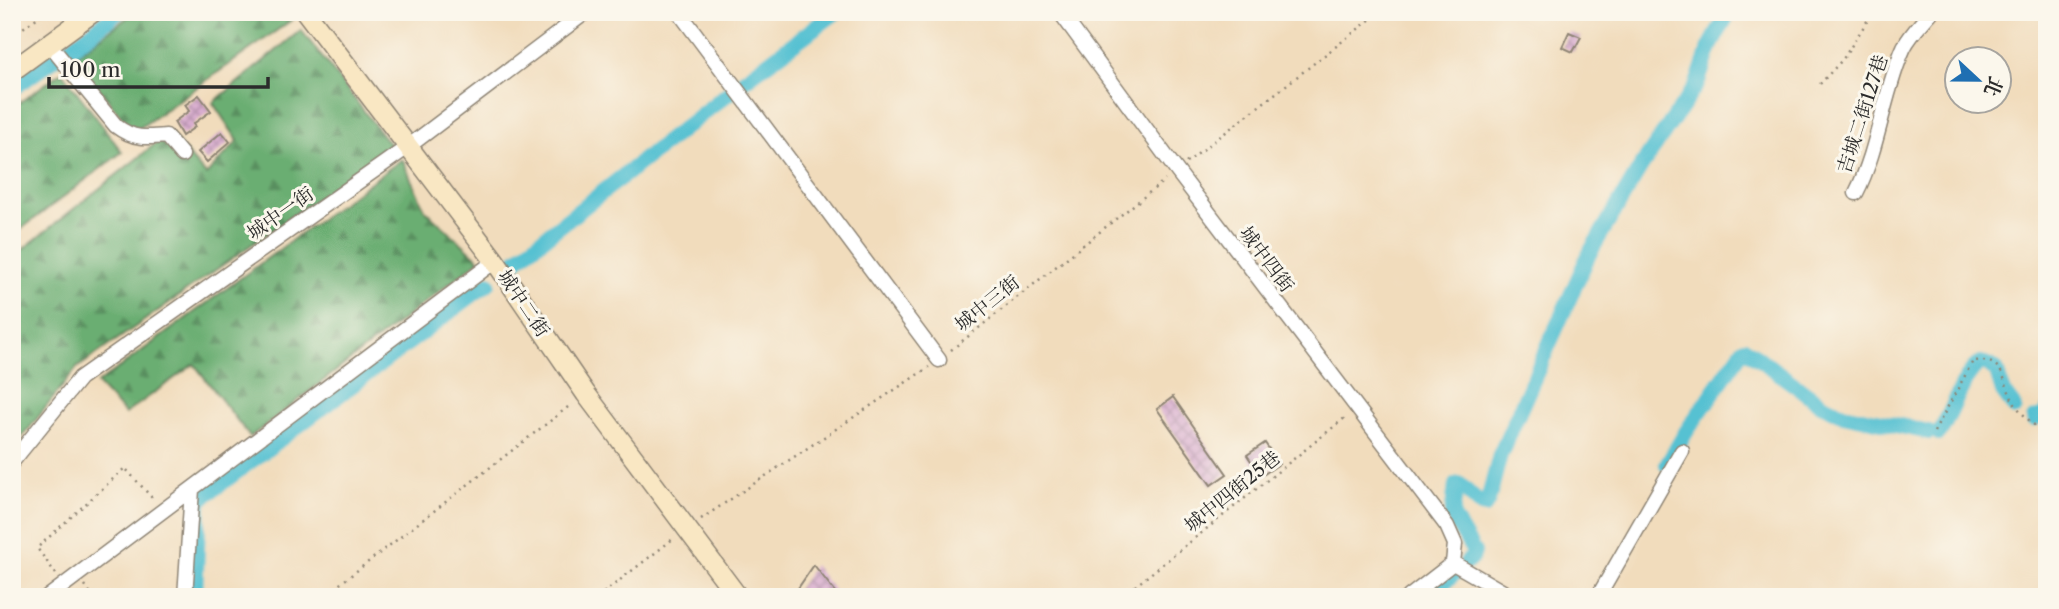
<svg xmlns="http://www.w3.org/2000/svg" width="2059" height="609" font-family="'Libre Caslon Text','Noto Serif TC',serif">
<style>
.forest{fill:url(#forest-firs);stroke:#4b6c4e;stroke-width:2}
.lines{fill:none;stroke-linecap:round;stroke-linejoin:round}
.canal{stroke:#57c1d2;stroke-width:16}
.building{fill:url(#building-cross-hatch)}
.street-casing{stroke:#8e8474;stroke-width:17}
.secondary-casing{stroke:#8e8474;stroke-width:22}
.path{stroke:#8e8474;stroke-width:2.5;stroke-dasharray:2 5;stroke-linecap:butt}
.street{stroke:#fff;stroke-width:14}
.secondary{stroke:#f9e7c3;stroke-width:19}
.labels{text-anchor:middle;stroke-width:6;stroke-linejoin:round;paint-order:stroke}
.street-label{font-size:19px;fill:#2b2b2b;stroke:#fbf7ec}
</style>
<defs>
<pattern id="forest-firs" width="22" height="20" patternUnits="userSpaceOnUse" patternTransform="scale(1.75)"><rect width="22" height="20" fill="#6bae72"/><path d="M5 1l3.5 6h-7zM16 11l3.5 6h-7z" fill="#588e5e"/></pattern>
<pattern id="building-cross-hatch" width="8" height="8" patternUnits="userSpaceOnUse" patternTransform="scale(1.75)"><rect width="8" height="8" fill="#d9adcf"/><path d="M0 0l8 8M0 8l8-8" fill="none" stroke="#b08da8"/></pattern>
</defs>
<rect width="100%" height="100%" fill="#fbf7ec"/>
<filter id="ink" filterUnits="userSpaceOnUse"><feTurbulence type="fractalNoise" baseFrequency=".0143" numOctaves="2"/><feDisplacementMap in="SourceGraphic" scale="14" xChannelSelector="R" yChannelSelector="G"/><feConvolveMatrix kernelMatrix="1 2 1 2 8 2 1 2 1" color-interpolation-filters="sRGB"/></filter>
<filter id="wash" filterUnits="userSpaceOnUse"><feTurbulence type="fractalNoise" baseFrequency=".00686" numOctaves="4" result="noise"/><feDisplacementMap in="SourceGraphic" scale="28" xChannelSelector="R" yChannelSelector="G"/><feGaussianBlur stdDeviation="1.57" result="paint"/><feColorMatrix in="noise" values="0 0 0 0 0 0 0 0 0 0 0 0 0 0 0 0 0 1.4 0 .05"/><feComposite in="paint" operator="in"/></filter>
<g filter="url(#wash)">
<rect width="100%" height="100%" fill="#f1dcbc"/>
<path class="forest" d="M135,12H289L293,19L134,132L73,57Z
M301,30L391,146L77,368L12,450V258L169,133L206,175L238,141L213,103Z
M62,72L122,152L12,236V108Z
M402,159L425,210L480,260L250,437L194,364L125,414L97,384Z"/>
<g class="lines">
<path class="canal" d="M66,52L118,12
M742,82L836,12
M12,89L54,59
M510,265L730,92
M2034,419L2045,416L2047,411
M1939,433C1949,421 1965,369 1980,364C1986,363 1991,367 1996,369L2003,392L2015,408
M1667,465L1686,432L1744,348L1821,404L1843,414L1929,432
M1467,562L1472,558L1474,552L1452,515L1456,485L1459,484L1481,505L1485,506L1488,501L1500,455L1589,254L1642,165L1697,84L1710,47L1729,12
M195,597L199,500L488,283
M1426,597L1455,573"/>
</g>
<g id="blocks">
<path class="building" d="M1569,32L1581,37L1573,52L1562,47Z
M199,95L211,111L193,124L195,127L182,136L174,122L189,111L185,105Z
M222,132L230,142L207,162L198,152Z
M1173,397L1227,474L1211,485L1157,409Z
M1265,443L1279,464L1261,476L1247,455Z
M814,565L839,597H792Z"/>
</g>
</g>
<g filter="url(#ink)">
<use href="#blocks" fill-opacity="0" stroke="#8e8474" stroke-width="2"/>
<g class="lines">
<g class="street-casing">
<path id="street" d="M679,12L939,360
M1060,12L1177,171L1447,526L1455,544L1453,563L1512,597
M49,44L116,126C133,139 145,138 166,136L182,155
M1856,193C1879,148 1883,94 1904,47C1910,35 1922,23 1931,12
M12,462L80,378L409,146L586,12
M48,597L495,261
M185,597L192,489
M1409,597L1453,563
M1598,597L1682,451"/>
</g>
<g class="secondary-casing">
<path id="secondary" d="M306,12L495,261L586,394L738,597
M12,71L93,12"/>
</g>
<path class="path" d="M12,36L45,12
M1820,84L1843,59L1873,12
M1186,163L1380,12
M951,350L1165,180
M1934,432L1973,361C2007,358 2001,381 2015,404C2023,416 2037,427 2047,437
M701,519L929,367
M56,574L37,548L125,468L154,500
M85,585L93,597
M1124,595L1346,417
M323,597L572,404
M598,597L673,539"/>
<use href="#street" class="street"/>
<use href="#secondary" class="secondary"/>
</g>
</g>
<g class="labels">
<g class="street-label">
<text transform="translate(1862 114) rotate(-72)" y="7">吉城二街127巷</text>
<text transform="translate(280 213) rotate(-35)" y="7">城中一街</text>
<text transform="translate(1267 259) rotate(53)" y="7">城中四街</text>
<text transform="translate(524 303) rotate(56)" y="7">城中二街</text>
<text transform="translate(987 303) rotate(-39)" y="7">城中三街</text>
<text transform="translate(1232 491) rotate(-39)" y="7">城中四街25巷</text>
</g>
</g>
<rect width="2059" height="609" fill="none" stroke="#fbf7ec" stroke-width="42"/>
<g transform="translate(1978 80) rotate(112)"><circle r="33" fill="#fbf7ec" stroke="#a8a59f" stroke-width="2"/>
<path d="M0-5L12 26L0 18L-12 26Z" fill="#1f6fb2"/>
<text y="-10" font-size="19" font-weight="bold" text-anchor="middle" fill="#2b2b2b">北</text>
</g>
<path d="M49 77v10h219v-10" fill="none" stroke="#2b2b2b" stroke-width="3.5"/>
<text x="60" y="77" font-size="21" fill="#2b2b2b" stroke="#fbf7ec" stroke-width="5" paint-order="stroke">100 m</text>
</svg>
